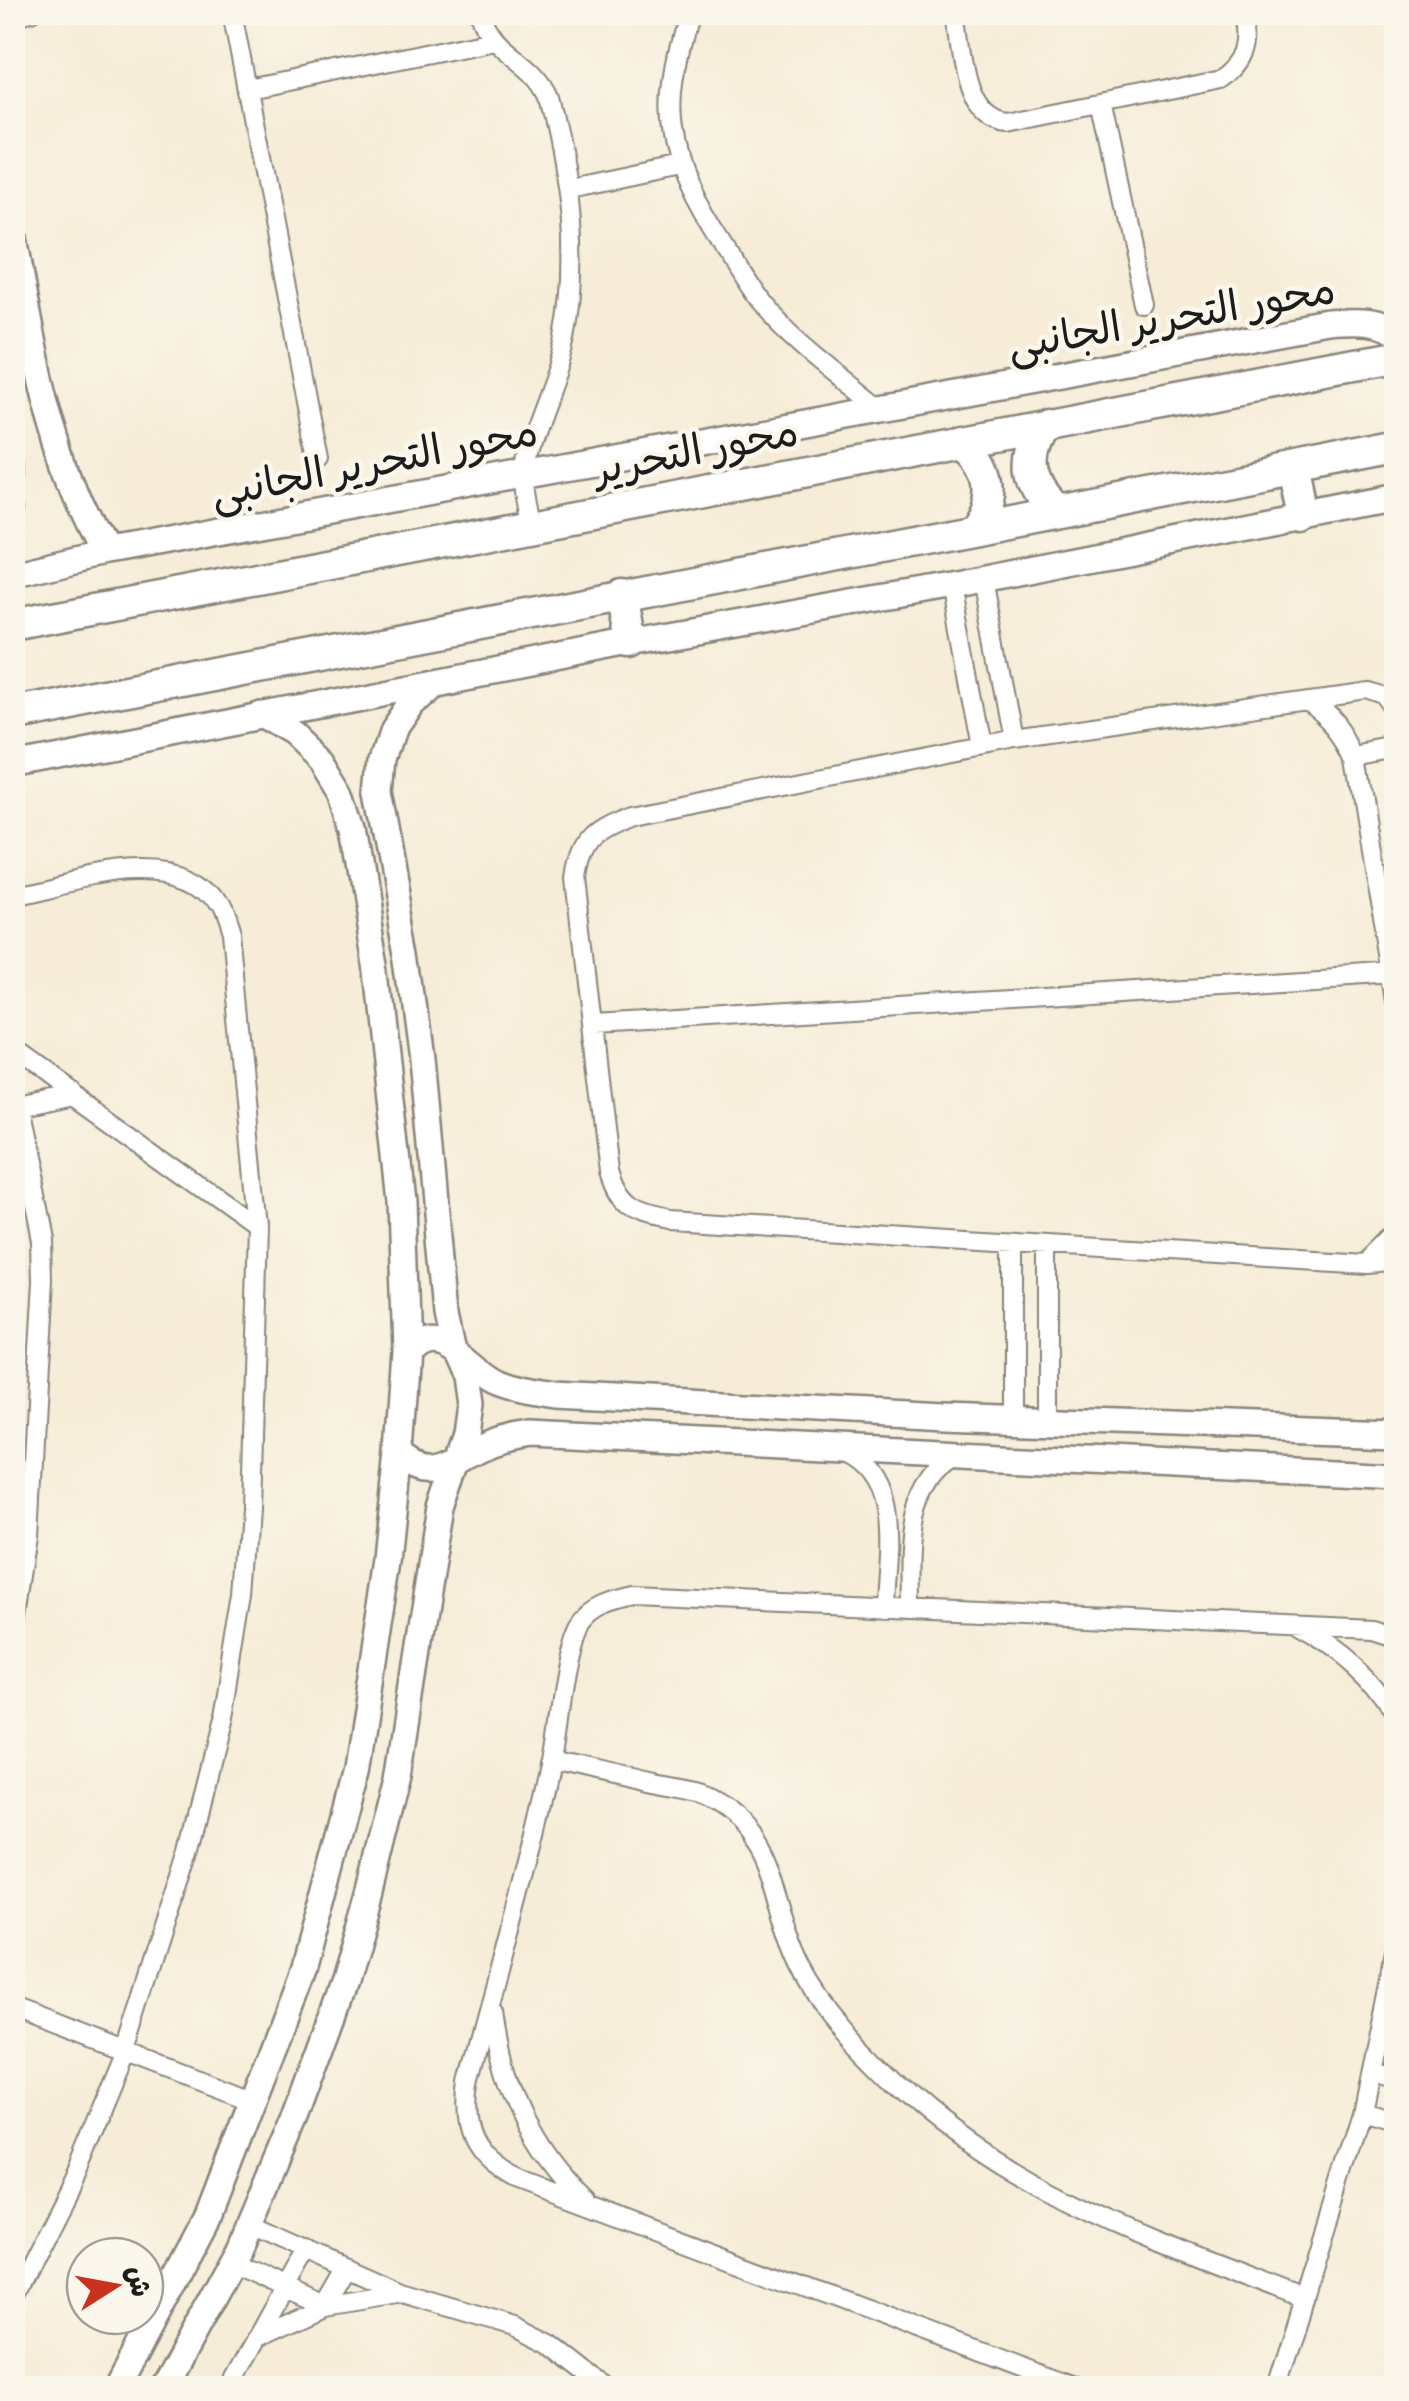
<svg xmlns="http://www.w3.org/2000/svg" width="1409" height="2401" font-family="'Indie Flower','Playpen Sans Arabic',sans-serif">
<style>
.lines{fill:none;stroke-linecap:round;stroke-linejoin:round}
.street-casing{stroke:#89847a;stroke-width:22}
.secondary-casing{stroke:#89847a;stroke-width:30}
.primary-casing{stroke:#89847a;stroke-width:35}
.street{stroke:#fff;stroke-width:18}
.secondary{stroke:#fff;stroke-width:25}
.primary{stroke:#fff;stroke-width:30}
.labels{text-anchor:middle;stroke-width:9;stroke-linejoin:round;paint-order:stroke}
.street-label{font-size:42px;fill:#1c1c1c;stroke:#fbf7ec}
</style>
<rect width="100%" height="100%" fill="#fbf7ec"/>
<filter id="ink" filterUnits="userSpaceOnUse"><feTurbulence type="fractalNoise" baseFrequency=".01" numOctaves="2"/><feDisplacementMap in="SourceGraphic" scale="20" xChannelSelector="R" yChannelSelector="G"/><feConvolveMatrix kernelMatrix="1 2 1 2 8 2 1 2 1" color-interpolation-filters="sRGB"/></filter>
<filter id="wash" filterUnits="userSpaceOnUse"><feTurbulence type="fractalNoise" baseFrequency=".0048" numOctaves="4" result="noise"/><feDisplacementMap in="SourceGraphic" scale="40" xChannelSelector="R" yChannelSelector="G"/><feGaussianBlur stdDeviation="2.25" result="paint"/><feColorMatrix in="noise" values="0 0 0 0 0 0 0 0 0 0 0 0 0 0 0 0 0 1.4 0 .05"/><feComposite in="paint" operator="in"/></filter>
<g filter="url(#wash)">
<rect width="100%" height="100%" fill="#f6ecd7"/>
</g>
<g filter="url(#ink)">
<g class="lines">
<g class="street-casing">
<path id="street" d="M232,12L318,459
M480,12C492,54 532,57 549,96C569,178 581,255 565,339C556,383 530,427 524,471C522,487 529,508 532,524
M689,12C658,111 667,159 722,244C734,263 745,284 760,302C794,342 840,375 880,408
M956,12C963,50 962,118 1008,123L1221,79C1247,61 1251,42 1245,12
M12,16L32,12
M248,89L493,39
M1101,104L1144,305
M570,189L679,166
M984,579L1014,741
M952,585L982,747
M1309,699C1332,715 1345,730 1356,756L1396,1002
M1396,709L1387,697L1365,691L1014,741L630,816C593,830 581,838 575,877L609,1173C620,1210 634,1214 670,1222L1367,1264L1396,1261
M1356,756L1396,749
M12,895C69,884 182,843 218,907C223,915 226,927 229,936L257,1227L249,1506L243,1594L223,1720L190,1851L126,2051L76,2171L12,2298
M594,1025L1396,975
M12,1051L257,1227
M12,1106L73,1094
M1367,1264L1396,1235
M1013,1418V1244
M1047,1419V1246
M842,1451C902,1479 884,1552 883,1607
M910,1608C910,1553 901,1487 956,1455
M1298,1628C1339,1650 1372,1678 1396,1718
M12,1645L29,1535L43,1280L42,1243L14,1105
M551,1760C586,1768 621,1775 655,1783C670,1786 686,1787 700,1793C782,1830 767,1900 802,1969C824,2013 863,2051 898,2085C1013,2195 1161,2243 1305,2299
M12,2008L255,2101
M493,2013C503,2087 530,2148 585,2200
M1372,2074L1396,2081
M1362,2114L1396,2124
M250,2225L402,2293
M231,2263L325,2306L347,2268
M260,2336L325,2306L403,2293L515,2326L551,2344L607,2388
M229,2388L306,2249
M1075,2388L517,2178C475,2155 463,2129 470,2082C497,1974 530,1866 552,1757C558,1726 565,1647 579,1623C590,1605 613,1599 632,1595L1371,1629L1396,1637
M1277,2388L1362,2114L1396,1946"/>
</g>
<g class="secondary-casing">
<path id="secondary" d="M12,228C35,344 45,447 105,552
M12,469V509
M12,574L105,552L1331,326C1354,324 1378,322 1396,340
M12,764L631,643L952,585L1396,497
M406,1352C439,1317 467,1370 497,1382C516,1390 539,1392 559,1395L945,1416L1396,1432
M399,1453C433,1485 451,1459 484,1445C500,1438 514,1435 530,1433L1396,1475
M117,2388L208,2215L303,1968L356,1768L388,1559L399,1453L406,1352L401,1202L375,962L353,828L342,792L322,759L295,733L263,714
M163,2388L240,2246L294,2118L344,1982L369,1893L398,1776L440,1506L465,1434L469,1405L465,1376L453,1349L445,1312L422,1059L408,950L379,791L382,759L392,729L410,703L434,682"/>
</g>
<g class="primary-casing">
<path id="primary" d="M1046,425C1023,457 1028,487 1057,513
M963,441C994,465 998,497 974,528
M1293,468L1303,515
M622,595L631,643
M12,625L1396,359
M12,714L1396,448"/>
</g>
<use href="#street" class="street"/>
<use href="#secondary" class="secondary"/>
<use href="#primary" class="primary"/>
</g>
</g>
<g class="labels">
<g class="street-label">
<text transform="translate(1171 316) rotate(-10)" y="15">محور التحرير الجانبى</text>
<text transform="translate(696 449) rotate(-11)" y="15">محور التحرير</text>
<text transform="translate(374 461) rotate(-11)" y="15">محور التحرير الجانبى</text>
</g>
</g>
<rect width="1409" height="2401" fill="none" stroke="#fbf7ec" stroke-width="50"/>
<g transform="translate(115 2286) rotate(79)"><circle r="48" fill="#fbf7ec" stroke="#a29f99" stroke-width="2.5"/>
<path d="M0-8L18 38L0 25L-18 38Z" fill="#c8321e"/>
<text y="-15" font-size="28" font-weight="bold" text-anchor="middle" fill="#1c1c1c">ش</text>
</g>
</svg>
